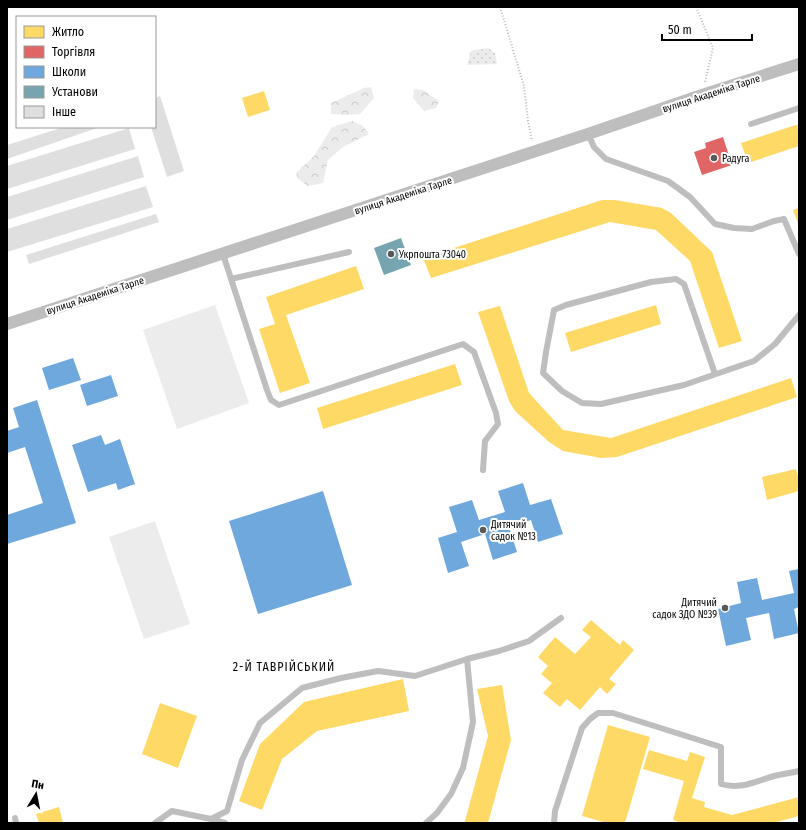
<svg xmlns="http://www.w3.org/2000/svg" width="806" height="830" font-family="'Fira Sans Condensed',sans-serif">
<style>
.grass{fill:url(#grass-dots)}
.forest{fill:url(#forest-crowns)}
.pitch{fill:#ececec}
.homes{fill:#ffd966}
.shops{fill:#e06666}
.schools{fill:#6fa8dc}
.public{fill:#76a5af}
.building{fill:#dfdfdf}
.lines{fill:none;stroke-linecap:round;stroke-linejoin:round}
.path{stroke:#b9b9b9;stroke-width:2;stroke-dasharray:1 2;stroke-linecap:butt}
.lane{stroke:#bebebe;stroke-width:6}
.street{stroke:#bebebe;stroke-width:12}
.poi-dot{fill:#595959;stroke:#fff;stroke-width:1.5}
.labels{text-anchor:middle;stroke-width:4;stroke-linejoin:round;paint-order:stroke}
.street-label{font-size:10px;fill:#000;stroke:#fff}
.poi-label{font-size:10px;fill:#000;stroke:#fff;text-anchor:start}
.quarter-label{font-size:12px;letter-spacing:1px;fill:#000;stroke:#fff}
</style>
<defs>
<pattern id="grass-dots" width="8" height="8" patternUnits="userSpaceOnUse"><rect width="8" height="8" fill="#ececec"/><path d="M2 2h.1M6 6h.1" fill="none" stroke="#c9c9c9" stroke-width="1.8" stroke-linecap="round"/></pattern>
<pattern id="forest-crowns" width="20" height="18" patternUnits="userSpaceOnUse"><rect width="20" height="18" fill="#ececec"/><path d="M2 6a3 3 0 1 1 6 0M12 15a3 3 0 1 1 6 0" fill="none" stroke="#c9c9c9"/></pattern>
</defs>
<rect width="100%" height="100%" fill="#fff"/>
<path class="grass" d="M488,48L495,53L497,64L467,65L471,51Z"/>
<path class="forest" d="M371,87L374,98L360,114L346,115L331,114V103L364,88Z
M414,89L423,90L439,101L436,108L424,111L413,98Z
M352,121L363,126L369,134L343,147L328,160L323,183L308,186L298,179L296,173L314,156L332,127Z"/>
<path class="pitch" d="M215,305L249,403L177,429L143,330Z
M155,521L190,624L144,639L109,537Z"/>
<path class="homes" d="M264,91L270,110L248,117L242,98Z
M799,124V146L748,163L741,143Z
M602,200H615L662,208L671,213L712,252L742,341L719,348L690,261L656,230L610,222L431,278L423,258Z
M799,208V226L793,210Z
M356,266L364,289L286,315L310,383L280,393L259,329L275,324L266,297Z
M656,305L661,324L571,352L565,333Z
M500,306L529,393L563,430L611,438L791,378L797,397L617,457L601,458L563,451L549,442L515,411L509,401L478,312Z
M455,364L462,385L323,429L317,408Z
M796,469L799,481V491L767,500L762,477Z
M591,620L620,645L623,640L634,650L609,679L616,684L607,694L600,687L580,710L567,699L560,707L543,693L552,683L541,674L548,666L538,657L555,637L575,654L591,637L582,630Z
M403,679L409,711L317,731L282,759L262,810L239,801L260,744L304,702Z
M502,685L511,740L488,823H464L465,821L488,736L477,689Z
M160,703L197,716L178,768L142,754Z
M608,725L650,737L625,823H607L582,816Z
M649,750L687,761L690,752L705,757L692,798L705,802L704,807L732,815L799,797V816L773,823H681L673,820L684,781L643,769Z
M59,807L63,823H39L36,814Z"/>
<path class="shops" d="M723,137L732,165L702,175L694,152L706,148L705,143Z"/>
<path class="schools" d="M73,358L81,380L49,390L42,368Z
M111,375L118,396L87,406L80,385Z
M37,400L76,523L7,544V515L43,503L25,447L7,453V431L19,427L13,408Z
M101,435L105,445L120,439L135,484L118,490L116,483L88,492L72,445Z
M523,483L530,505L551,499L563,534L538,542L531,520L509,527L517,552L493,560L485,534L461,542L469,566L448,573L438,538L457,532L449,507L472,500L479,520L505,512L498,491Z
M323,491L352,585L258,614L229,521Z
M799,569V607L794,609L799,633L774,639L769,613L746,618L751,640L726,646L718,609L741,603L737,582L757,578L762,600L794,593L789,571Z"/>
<path class="public" d="M401,238L411,265L384,275L374,248Z"/>
<path class="building" d="M160,96L184,171L167,177L151,127H155V98Z
M64,127H100L7,159V145Z
M129,128L135,149L7,189V166Z
M138,156L144,177L7,220V197Z
M146,186L153,207L7,252V229Z
M156,214L159,222L29,264L26,255Z"/>
<g class="lines">
<path class="path" d="M500,7L524,86L528,121L532,141
M696,7L713,48L705,82"/>
<path class="lane" d="M751,124L799,108
M588,134L594,147L606,159L668,181L690,197L715,224L734,228L752,229L774,221L784,219L799,254
M223,254L267,390L271,400L279,405L463,344L474,352L496,413L498,424L485,441L483,470
M231,279L349,252
M715,374L684,284L676,279L651,282L566,305L554,310L546,352L543,373L562,391L582,403L601,404L684,385L754,361L775,344L799,315
M15,818L16,823
M211,819L225,823
M155,823L172,811L211,819L227,811L242,760L260,723L302,688L341,678L378,671L415,676L467,659L499,651L529,641L561,618
M426,823L437,813L451,794L463,768L473,722L467,659
M554,823L555,811L582,728L590,719L598,713H613L721,747V784C740,790 756,781 774,776C782,774 791,773 799,771"/>
<path class="street" d="M7,324L588,134L702,95L799,64"/>
</g>
<g class="poi-dot">
<circle cx="714" cy="158" r="4"/>
<circle cx="391" cy="254" r="4"/>
<circle cx="483" cy="530" r="4"/>
<circle cx="725" cy="608" r="4"/>
</g>
<g class="labels">
<g class="street-label">
<text transform="translate(711 93) rotate(-18)" y="4">вулиця Академіка Тарле</text>
<text transform="translate(403 195) rotate(-18)" y="4">вулиця Академіка Тарле</text>
<text transform="translate(95 295) rotate(-18)" y="4">вулиця Академіка Тарле</text>
</g>
<g class="poi-label">
<text x="722" y="162">Радуга</text>
<text x="399" y="258">Укрпошта 73040</text>
<text x="491" y="528">Дитячий<tspan x="491" dy="12">садок №13</tspan></text>
<text x="717" y="606" text-anchor="end">Дитячий<tspan x="717" dy="12">садок ЗДО №39</tspan></text>
</g>
<g class="quarter-label">
<text x="284" y="671">2-Й ТАВРІЙСЬКИЙ</text>
</g>
</g>
<rect width="806" height="830" fill="none" stroke="#000000" stroke-width="16"/>
<rect x="16" y="16" width="140" height="112" fill="#ffffff" stroke="#999999"/>
<rect x="24" y="26" width="20" height="12" fill="#ffd966" stroke="#999999"/>
<text x="52" y="36" font-size="12" fill="#000000">Житло</text>
<rect x="24" y="46" width="20" height="12" fill="#e06666" stroke="#999999"/>
<text x="52" y="56" font-size="12" fill="#000000">Торгівля</text>
<rect x="24" y="66" width="20" height="12" fill="#6fa8dc" stroke="#999999"/>
<text x="52" y="76" font-size="12" fill="#000000">Школи</text>
<rect x="24" y="86" width="20" height="12" fill="#76a5af" stroke="#999999"/>
<text x="52" y="96" font-size="12" fill="#000000">Установи</text>
<rect x="24" y="106" width="20" height="12" fill="#dfdfdf" stroke="#999999"/>
<text x="52" y="116" font-size="12" fill="#000000">Інше</text>
<g transform="translate(36 794) rotate(10)" stroke="#ffffff" stroke-width="3" paint-order="stroke">
<path d="M0-3L7 15L0 10L-7 15Z" fill="#000000"/>
<text y="-6" font-size="11" font-weight="bold" text-anchor="middle" fill="#000000">Пн</text>
</g>
<path d="M662 34v6h90v-6" fill="none" stroke="#000000" stroke-width="2"/>
<text x="668" y="34" font-size="12" fill="#000000" stroke="#ffffff" stroke-width="3" paint-order="stroke">50 m</text>
</svg>
